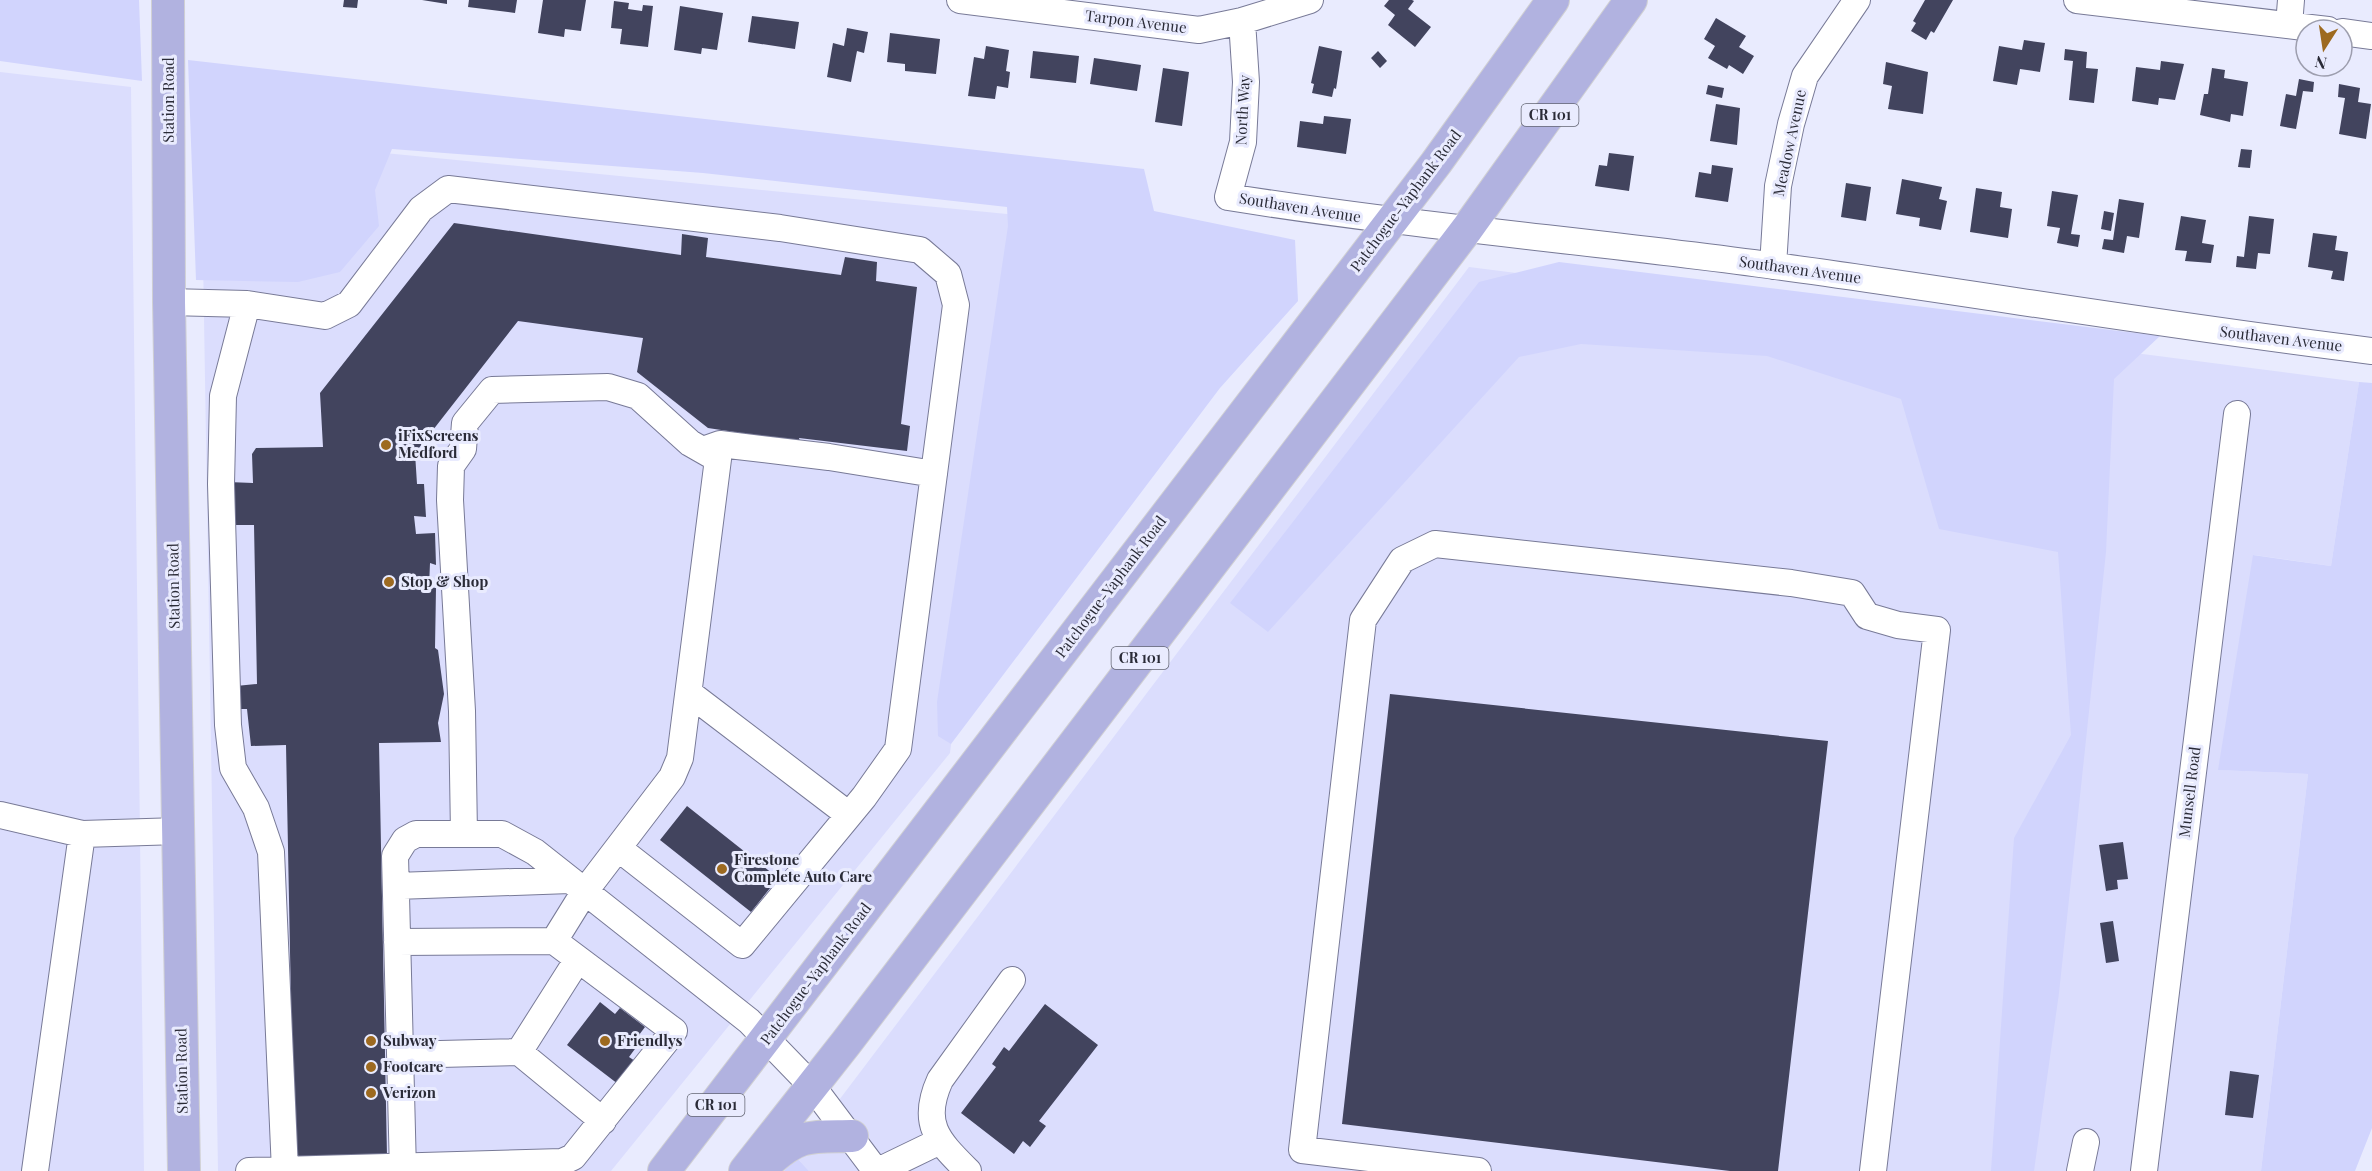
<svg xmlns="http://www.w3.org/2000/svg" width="2372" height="1171" font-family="'Playfair Display',serif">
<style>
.built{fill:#dbddfd}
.green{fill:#d1d4fd}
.building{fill:#42445e}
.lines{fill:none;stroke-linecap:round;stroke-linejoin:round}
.minor-casing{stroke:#787a97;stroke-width:28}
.major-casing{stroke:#d0d0d3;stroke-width:34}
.minor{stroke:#fff;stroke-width:26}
.major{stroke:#b1b2e0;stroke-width:32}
.poi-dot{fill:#9d6a20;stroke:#e9ebfe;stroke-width:2}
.labels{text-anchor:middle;stroke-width:6;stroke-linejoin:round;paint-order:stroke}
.shield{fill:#e9ebfe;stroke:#636573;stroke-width:1.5}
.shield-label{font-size:14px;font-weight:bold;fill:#2a2b37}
.street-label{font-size:15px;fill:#2a2b37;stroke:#e9ebfe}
.poi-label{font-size:15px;font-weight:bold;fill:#2a2b37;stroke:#e9ebfe;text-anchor:start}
</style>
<rect width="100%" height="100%" fill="#e9ebfe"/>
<path class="built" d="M0,72L131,87L144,1171H0Z
M201,135L1017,215L950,753L611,1171H218Z
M1469,267L2359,382L2331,566L2254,555L2219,770L2308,774L2261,1171H809L796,1157Z"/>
<path class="green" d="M0,0H139L142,81L0,61Z
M188,60L1144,169L1154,211L1295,240L1298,301L1220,388L951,744L938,736L937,702L1008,226L1007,207L703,173L392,149L375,190L379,226L340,272L298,282L196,280Z
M1559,262L2160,336L2114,379L2106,552L2059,993L2034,1171H1991L2014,838L2071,735L2058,552L1939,529L1901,399L1767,356L1581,344L1519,357L1268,632L1230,603L1479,282Z
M2359,382L2372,383V1128L2355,1171H2261L2308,774L2218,770L2253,555L2331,566Z
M796,1157L809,1171H784Z"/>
<path class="building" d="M344,0H358L357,8L343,7Z
M422,0H447V4Z
M469,0H517L515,13L468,7Z
M543,0H586L581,31L565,29L564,37L538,33Z
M1389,0H1412L1414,1L1408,9L1431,27L1415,47L1388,25L1395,15L1384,6Z
M1925,0H1953L1934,33L1931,31L1926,40L1911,31L1916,23L1913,21Z
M614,1L629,3L628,9L642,11L643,5L653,6L648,47L620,44L622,29L611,28Z
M680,6L723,13L717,50L702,48L701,54L674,50Z
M752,16L799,22L795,49L748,42Z
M1716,18L1746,36L1739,47L1754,56L1743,74L1729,65L1727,69L1708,58L1715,46L1704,39Z
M847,28L868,32L864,53L857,51L851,82L827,77L833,43L844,46Z
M890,33L940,39L936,74L905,71V64L887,62Z
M2024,40L2045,43L2040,72L2020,69L2017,85L1993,81L1999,46L2022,50Z
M986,46L1009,50L1006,71L1010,72L1008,88L997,86L995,99L968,96L974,57L984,59Z
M1319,46L1342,51L1336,89L1334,88L1332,97L1312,93L1314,84L1311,83Z
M2065,49L2087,52L2086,68L2098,69L2094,103L2069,100L2073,61L2064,60Z
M1033,51L1079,56L1076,83L1030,78Z
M1378,51L1387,61L1380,68L1371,58Z
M1094,58L1141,65L1137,91L1090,84Z
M2161,61L2184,64L2175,100L2159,98L2158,105L2132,101L2136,67L2160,70Z
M1886,62L1928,72L1923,114L1888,109L1892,86L1883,84Z
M1163,68L1189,72L1182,126L1155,122Z
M2212,68L2225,70L2224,78L2248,82L2243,116L2231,114L2230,122L2200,115L2204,94H2208Z
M2299,79L2314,82L2313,92L2303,91L2296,129L2280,126L2286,94L2296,96Z
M2339,84L2360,88L2358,102L2371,104L2366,139L2339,134L2345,98L2338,97Z
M1708,85L1724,88L1722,98L1706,94Z
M1716,104L1740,108L1737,145L1710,141Z
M1324,116L1351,119L1346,154L1297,147L1300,121L1323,124Z
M2241,149L2252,150L2250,168L2238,167Z
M1609,153L1634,156L1629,191L1595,186L1599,165L1607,166Z
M1712,165L1733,168L1728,202L1695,197L1699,172L1711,174Z
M1902,179L1942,187L1939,199L1947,201L1941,230L1919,226L1920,218L1896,214Z
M1846,183L1871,187L1866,221L1841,217Z
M1976,188L2002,192L2000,207L2012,209L2008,238L1970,232Z
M2052,191L2078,195L2071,234L2080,235L2078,247L2057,243L2060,228L2047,226Z
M2119,199L2144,203L2139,238L2127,236L2124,253L2102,249L2104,239L2113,240Z
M2104,211L2114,213L2111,231L2101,229Z
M2181,216L2206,220L2202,243L2214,245L2211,263L2185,261L2187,251L2175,250Z
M2249,216L2274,219L2270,254L2258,253L2256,269L2236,267L2237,256L2244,257Z
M454,223L681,255L682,234L708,238L706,257L841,275L845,257L877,262L876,281L917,287L901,424L910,426L907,451L799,438L800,442L708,428L637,372L643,338L518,321L415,453L417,484H424L426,517L414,516L416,534L435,533L436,565L430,563L429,587L436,588L435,648L438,650L444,694L438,723L441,742L379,743L387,1156L294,1158L286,745L251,746L247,709H236V686L257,684L254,525H231L228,482L253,483L252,454L256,448L323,447L320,393Z
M2313,233L2337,236L2335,250L2348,252L2344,281L2331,279L2333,271L2308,267Z
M1390,694L1828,741L1778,1171H1730L1342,1124Z
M687,806L778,878L751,912L660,840Z
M2123,842L2128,879L2117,880L2118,889L2106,891L2099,845Z
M2113,921L2119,961L2106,963L2100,923Z
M600,1002L615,1014L620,1008L645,1027L639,1035L643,1038L629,1057L635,1061L618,1084L567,1045Z
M1045,1004L1098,1045L1039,1121L1046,1126L1030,1147L1023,1141L1014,1154L961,1113L996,1067L992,1064L1004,1047L1009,1051Z
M2230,1071L2259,1075L2253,1118L2225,1115Z"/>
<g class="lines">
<g class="minor-casing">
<path id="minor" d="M960,0L1199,30L1242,21L1310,0
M2077,0L2328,30
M1242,21L1246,82L1243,142L1228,197C1409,226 1593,241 1775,266C1974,293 2172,327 2372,351
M2289,25L2291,0
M2342,32L2372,36
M1773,266L1778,186L1791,124L1805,76L1857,0
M169,302L247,304L223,396L221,484L228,725L233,768L256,808L271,852L285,1171
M247,304L325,316L349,304L421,209L448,189L780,228L920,250L948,274L956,305L898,749L864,797L742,945L618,848
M703,450L720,444L829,457L934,474
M689,693L849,815
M0,815L82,834L35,1171
M82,834L179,831
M396,886L570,880
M397,942L554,941
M578,959L519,1052L603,1121
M400,1055L519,1052
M249,1171L562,1162L573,1157L674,1031L554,941L585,891L672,777L680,758L718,459L690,443L638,396L608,387L492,390L465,423L463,449L451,466L450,500L462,711L464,834
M403,1171L395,856L405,840L416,834H502L535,852L749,1021L812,1086L876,1171
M878,1171L938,1142
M968,1171C938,1141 920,1124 940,1080L1012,980
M1478,1171L1302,1150L1363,620L1402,560L1435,544L1791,583L1852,593L1867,616L1898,625L1937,630L1873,1171
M2080,1171L2086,1142
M2144,1171L2237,414"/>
</g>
<g class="major-casing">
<path id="major" d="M168,0L169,302L184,1171
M766,1164C799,1133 809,1137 852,1136
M664,1171L1436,163L1553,0
M745,1171L846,1043L1467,229L1631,0"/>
</g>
<use href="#minor" class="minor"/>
<use href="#major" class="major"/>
</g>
<g class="poi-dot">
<circle cx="386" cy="445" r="6"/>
<circle cx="389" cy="582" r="6"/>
<circle cx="722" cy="869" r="6"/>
<circle cx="371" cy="1041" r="6"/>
<circle cx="605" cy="1041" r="6"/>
<circle cx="371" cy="1067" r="6"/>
<circle cx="371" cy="1093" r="6"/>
</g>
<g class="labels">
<g class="shield">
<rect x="1521.5" y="104" width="57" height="22" rx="4.5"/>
<rect x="1111.5" y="647" width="57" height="22" rx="4.5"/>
<rect x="687.5" y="1094" width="57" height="22" rx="4.5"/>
</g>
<g class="shield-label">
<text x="1550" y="120">CR 101</text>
<text x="1140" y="663">CR 101</text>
<text x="716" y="1110">CR 101</text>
</g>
<g class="street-label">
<text transform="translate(1136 22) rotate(7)" y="5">Tarpon Avenue</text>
<text transform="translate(169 100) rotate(-90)" y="5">Station Road</text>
<text transform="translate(1243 110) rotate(-87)" y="5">North Way</text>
<text transform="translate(1790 143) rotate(-78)" y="5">Meadow Avenue</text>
<text transform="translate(1406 201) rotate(-53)" y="5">Patchogue-Yaphank Road</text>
<text transform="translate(1300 208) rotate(9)" y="5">Southaven Avenue</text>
<text transform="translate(1800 270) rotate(8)" y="5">Southaven Avenue</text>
<text transform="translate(2281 339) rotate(7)" y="5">Southaven Avenue</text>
<text transform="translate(174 586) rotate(-91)" y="5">Station Road</text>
<text transform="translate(1111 587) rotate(-53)" y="5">Patchogue-Yaphank Road</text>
<text transform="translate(2190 792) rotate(-83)" y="5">Munsell Road</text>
<text transform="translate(816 974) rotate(-53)" y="5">Patchogue-Yaphank Road</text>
<text transform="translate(182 1071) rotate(-91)" y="5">Station Road</text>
</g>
<g class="poi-label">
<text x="398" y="441">iFixScreens<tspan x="398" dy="17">Medford</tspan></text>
<text x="401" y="587">Stop &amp; Shop</text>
<text x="734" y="865">Firestone<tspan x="734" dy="17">Complete Auto Care</tspan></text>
<text x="383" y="1046">Subway</text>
<text x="617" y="1046">Friendlys</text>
<text x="383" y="1072">Footcare</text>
<text x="383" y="1098">Verizon</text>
</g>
</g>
<g transform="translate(2324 48) rotate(192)"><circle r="28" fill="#e9ebfe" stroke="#9d9eae" stroke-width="1.5"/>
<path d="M0-4.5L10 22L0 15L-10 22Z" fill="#9d6a20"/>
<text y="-9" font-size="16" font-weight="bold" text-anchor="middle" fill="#2a2b37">N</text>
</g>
</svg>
